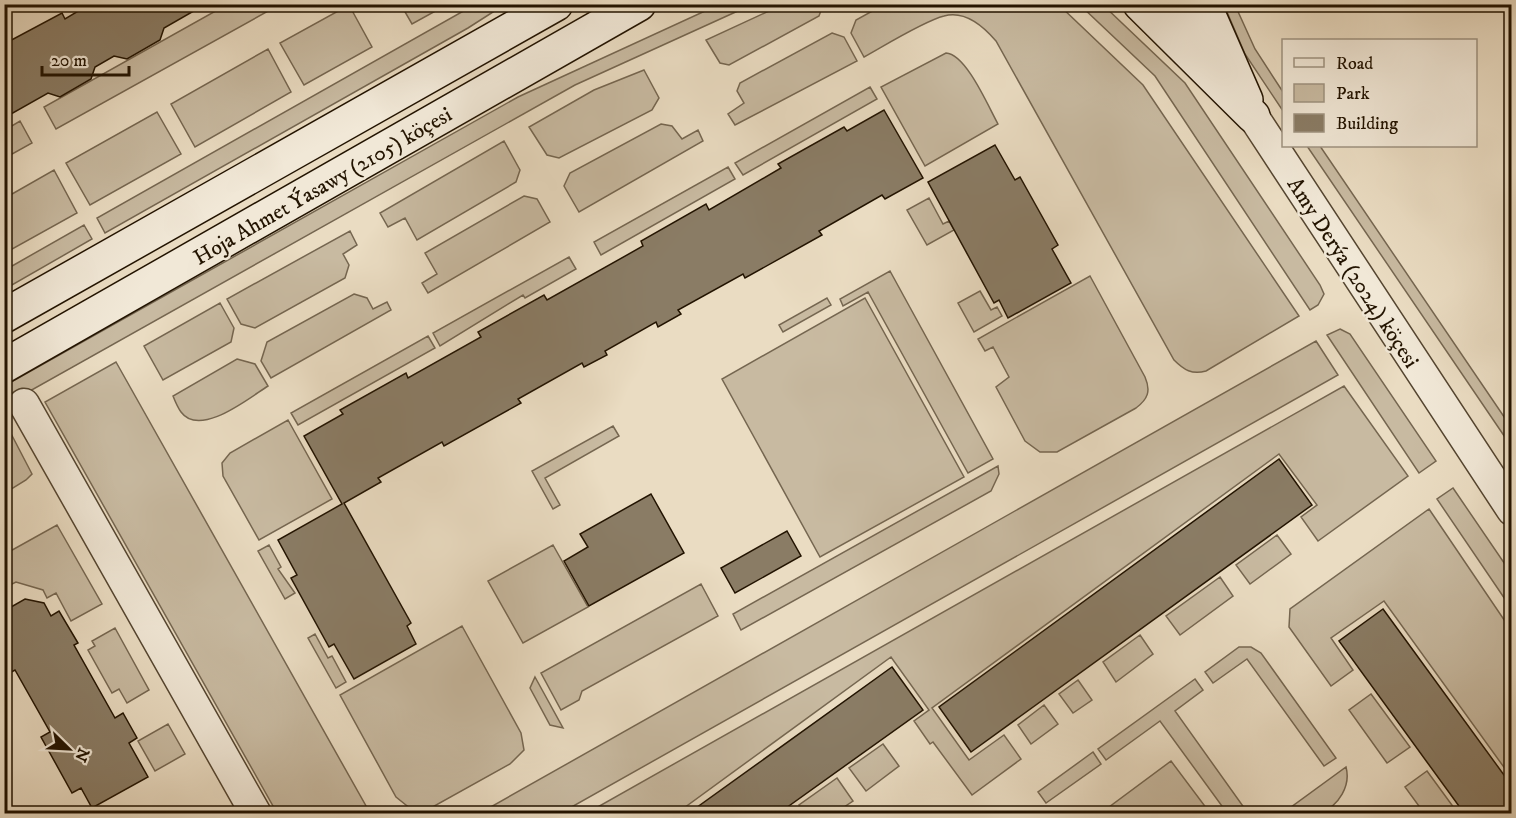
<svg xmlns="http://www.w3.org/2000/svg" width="1516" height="818" font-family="'IM FELL DW Pica',serif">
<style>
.green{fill:#c8baa1;stroke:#756650;stroke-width:1.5}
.building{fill:#8a7c65;stroke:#221300;stroke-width:1.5}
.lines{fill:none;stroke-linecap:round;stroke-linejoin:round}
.street-casing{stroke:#544530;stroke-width:33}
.secondary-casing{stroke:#221300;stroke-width:36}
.street{stroke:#f1e8d7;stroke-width:30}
.secondary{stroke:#f1e8d7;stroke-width:33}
.labels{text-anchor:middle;stroke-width:5;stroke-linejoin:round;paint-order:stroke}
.street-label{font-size:22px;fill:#221300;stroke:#f1e8d7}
</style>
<rect width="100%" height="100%" fill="#eadcc2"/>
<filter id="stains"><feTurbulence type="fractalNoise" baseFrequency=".00333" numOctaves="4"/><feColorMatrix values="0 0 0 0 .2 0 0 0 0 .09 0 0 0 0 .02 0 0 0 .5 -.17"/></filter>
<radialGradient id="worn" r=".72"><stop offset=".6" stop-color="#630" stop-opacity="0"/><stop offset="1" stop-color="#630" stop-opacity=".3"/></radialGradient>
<path class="green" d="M228,4L279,5L56,129L44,107Z
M885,4L1059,5L1143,85L1299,316L1206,371C1192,375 1184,370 1174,360L996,41C984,27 965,10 944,16C924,21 884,46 864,57L851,33L856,20Z
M349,5L372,47L304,85L280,43Z
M401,5H439L441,8L412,24Z
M474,5H504L468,28L105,233L97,218Z
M718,5H751L575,85L5,405L4,386L518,97Z
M782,5H823L819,16L729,65L720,63L706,40Z
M1080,5H1103L1185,83L1320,285L1324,294L1318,305L1310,310L1155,76Z
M1224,5H1235L1255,49L1283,92V111L1245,54Z
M832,33L844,37L857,61L735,125L728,114L744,103L737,91L740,83Z
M268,49L291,92L195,147L171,104Z
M946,53C966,54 988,106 998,124L925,166L881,87Z
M644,70L659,98L652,110L559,158L547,155L529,127L594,90Z
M870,87L877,99L743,175L735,163Z
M157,112L181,154L90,205L66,163Z
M20,121L32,143L5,158V130Z
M661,124L672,126L682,139L698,130L703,141L579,212L564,186L570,173Z
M504,141L520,170L516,182L417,240L405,218L388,227L380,213Z
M1307,146H1320L1511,427V446Z
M728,167L735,179L601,255L594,242Z
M54,170L77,213L5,253V198Z
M524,196L537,199L550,222L428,293L422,283L437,274L425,253Z
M929,198L943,224L949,221L954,230L927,245L907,210Z
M84,225L92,239L5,289V270Z
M350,231L357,245L343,254L349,265L345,278L255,328L241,324L227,299Z
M569,257L576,269L525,298L523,295L440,346L433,333Z
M890,271L993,459L968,473L868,292L843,306L840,299Z
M1090,276L1145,377C1151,391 1148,399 1136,408L1057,452H1040L1025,441L996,387L1009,377L993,347L985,351L978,339Z
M980,291L991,310L997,307L1002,316L974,332L958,303Z
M354,294L367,298L373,309L387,302L391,310L271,378L261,361L267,342Z
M827,298L831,305L783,332L779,325Z
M865,298L964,477L820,557L722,379Z
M220,303L234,328L231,342L163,380L144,346Z
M1340,329L1350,334L1436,461L1419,473L1327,335Z
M428,336L435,348L298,425L291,413Z
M1316,341L1338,375L561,813H480Z
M237,359L255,364L268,386C249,398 200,438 181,412C178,408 175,401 173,396Z
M116,362L370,813H277L45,402Z
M1344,386L1408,476L1318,541L1301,517L1317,505L1279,454L932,708L969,760L1004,735L1021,759L972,795L933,742L930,744L914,721L929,710L891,657L677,813H587Z
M288,420L332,499L259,540L223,476L222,463L230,453Z
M6,424L32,474L26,480L5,493Z
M613,426L619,436L545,478L560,505L553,509L532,471Z
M998,466L999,474L991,491L741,630L733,614Z
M1453,488L1511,573V608L1437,499Z
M1429,509L1511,630V777L1384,601L1331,638L1353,670L1331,686L1289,627L1290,609Z
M57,525L102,604L71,621L56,593L47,598L43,590L16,582L8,586L5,578V554Z
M1277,535L1291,554L1250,584L1236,565Z
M269,545L281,567L278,569L295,593L285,599L258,551Z
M553,545L588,607L523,643L488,581Z
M1220,577L1233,596L1180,635L1166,616Z
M701,584L718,616L582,691L579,700L561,710L541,673Z
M462,626L521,733L524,750L510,764L429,809H411L396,797L340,695Z
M115,628L149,690L127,703L119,689L112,693L88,650L95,646L92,641Z
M315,634L328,658L332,656L346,682L336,688L308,638Z
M1140,635L1153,654L1116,682L1103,662Z
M1239,647H1251L1261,653L1336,758L1324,766L1247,659L1213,683L1205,672Z
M535,677L563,728L550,725L530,688Z
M1195,679L1203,690L1175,711L1245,809L1238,813H1227L1160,721L1106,760L1098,749Z
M1078,680L1092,700L1073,713L1059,694Z
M1371,694L1410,747L1387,763L1349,710Z
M1044,705L1058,724L1031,744L1018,725Z
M168,724L185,754L155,771L138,741Z
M883,744L899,766L866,791L849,768Z
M1093,752L1101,764L1046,803L1038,792Z
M1171,761L1210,813H1101Z
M1346,767C1351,786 1339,805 1321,813C1311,817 1294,814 1283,813Z
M1427,771L1457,812L1455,813H1424L1405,787Z
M837,778L853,801L835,813H805L799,805Z"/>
<path class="building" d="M90,4H206L164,28L160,40L127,59L114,56L95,67L91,79L60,97L48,93L4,118V44L62,13L65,19Z
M884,110L923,178L885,199L882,195L819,231L822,235L745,278L743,274L678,310L681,314L658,327L656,322L605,351L607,355L584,367L582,363L518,399L521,403L444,446L442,442L378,478L381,482L344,503L411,623L407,626L416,644L354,679L334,644L329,647L291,578L297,575L278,540L342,504L304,436L343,414L340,410L406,373L408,378L481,337L478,332L544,295L547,300L643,246L641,241L706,204L709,210L781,168L778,164L844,127L847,131Z
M995,145L1015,180L1020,177L1058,245L1052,249L1071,283L1008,318L999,300L994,303L928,182Z
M1279,459L1312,505L971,752L939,707Z
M651,494L684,553L589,606L564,561L588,547L580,534Z
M787,531L801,556L735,593L721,568Z
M25,599L44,603L51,616L59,611L78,643L74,645L115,718L123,713L137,738L129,743L148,777L92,808L81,788L72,793L41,737L50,732L15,670L4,676V611Z
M1383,609L1512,786V813H1464L1339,641Z
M892,667L923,710L779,813H689Z"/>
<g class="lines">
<g class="street-casing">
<path id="street" d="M1175,4L1253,116L1512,510
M24,404L256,814"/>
</g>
<g class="secondary-casing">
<path id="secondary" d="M1140,4L1253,116
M1204,4L1246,100
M4,316L556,4
M4,366L639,4"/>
</g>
<use href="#street" class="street"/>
<use href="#secondary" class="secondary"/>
</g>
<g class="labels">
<g class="street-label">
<text transform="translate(322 185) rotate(-30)" y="8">Hoja Ahmet Ýasawy (2105) köçesi</text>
<text transform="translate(1354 272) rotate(57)" y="8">Amy Derýa (2024) köçesi</text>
</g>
</g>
<rect width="1516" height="818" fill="none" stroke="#eadcc2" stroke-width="24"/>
<rect x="6" y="6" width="1504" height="806" fill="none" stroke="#221300" stroke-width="3"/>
<rect x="12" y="12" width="1492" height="794" fill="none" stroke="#221300" stroke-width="1.5"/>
<rect x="1282" y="39" width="195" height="108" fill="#f1e8d7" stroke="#9e9381" stroke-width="1.5"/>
<rect x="1294" y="58" width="30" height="9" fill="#f1e8d7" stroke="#9e9381" stroke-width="1.5"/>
<text x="1336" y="69" font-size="18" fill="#221300">Road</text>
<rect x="1294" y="84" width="30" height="18" fill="#c8baa1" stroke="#9e9381" stroke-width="1.5"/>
<text x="1336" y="99" font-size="18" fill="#221300">Park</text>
<rect x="1294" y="114" width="30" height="18" fill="#8a7c65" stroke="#9e9381" stroke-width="1.5"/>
<text x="1336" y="129" font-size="18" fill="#221300">Building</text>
<g transform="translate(69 749) rotate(114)" stroke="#f1e8d7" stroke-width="4.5" paint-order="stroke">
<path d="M0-4.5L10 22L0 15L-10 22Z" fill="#221300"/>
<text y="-9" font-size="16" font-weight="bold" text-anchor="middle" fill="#221300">N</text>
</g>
<path d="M42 66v9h87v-9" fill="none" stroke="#221300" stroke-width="3"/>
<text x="51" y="66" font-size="18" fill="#221300" stroke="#f1e8d7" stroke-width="4.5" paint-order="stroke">20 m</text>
<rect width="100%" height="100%" filter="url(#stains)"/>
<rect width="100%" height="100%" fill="url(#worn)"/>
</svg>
